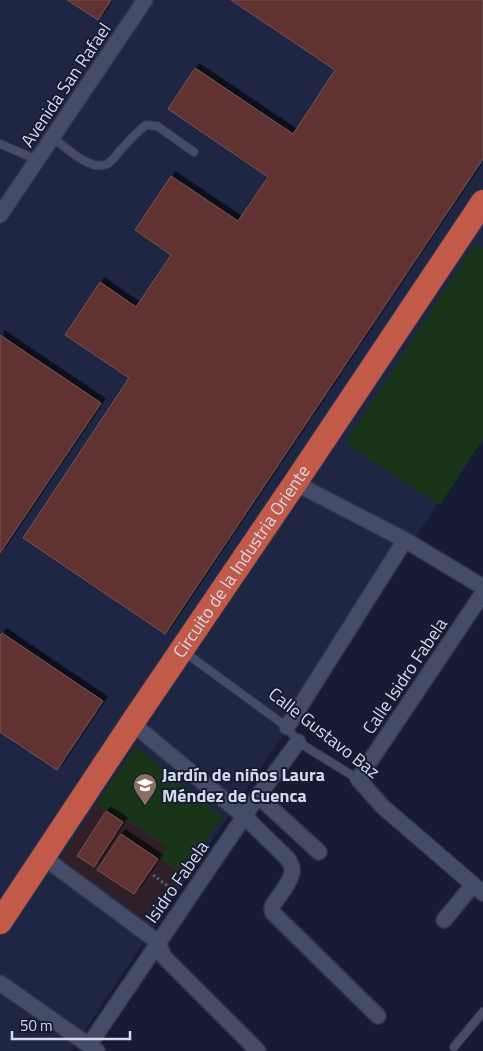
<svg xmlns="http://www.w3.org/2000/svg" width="483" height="1051" font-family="'Titillium Web',sans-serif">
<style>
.built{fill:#1f2643}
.education{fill:#301f28}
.green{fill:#183519}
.building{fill:#603333;stroke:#765352;filter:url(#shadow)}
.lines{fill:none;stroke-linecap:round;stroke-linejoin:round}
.service-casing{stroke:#323549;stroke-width:10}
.minor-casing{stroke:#323549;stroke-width:18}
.trunk-casing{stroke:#323549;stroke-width:26}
.path{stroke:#54596f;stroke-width:3;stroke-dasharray:2.5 2.5;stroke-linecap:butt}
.service{stroke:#444c68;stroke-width:8}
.minor{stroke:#444c68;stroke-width:15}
.trunk{stroke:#c25a4a;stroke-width:24}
.labels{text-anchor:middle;stroke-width:4;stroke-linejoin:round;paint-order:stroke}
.street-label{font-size:18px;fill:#d5daeb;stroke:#161c34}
.poi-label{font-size:18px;font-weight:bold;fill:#d5daeb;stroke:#161c34;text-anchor:start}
</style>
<defs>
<filter id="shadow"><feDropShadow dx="4.5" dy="-4.5" stdDeviation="0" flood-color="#0009"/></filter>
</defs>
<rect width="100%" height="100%" fill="#161c34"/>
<path class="built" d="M0,0H483V436L71,1051H0Z"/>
<path class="education" d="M136,746L223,817L149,922L60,858Z"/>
<path class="green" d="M475,243L483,248V439L440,505L345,443Z
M136,746L223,817L181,876L160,858L168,848L126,819L123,822L97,804Z"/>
<path class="building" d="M67,0H111L98,20Z
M231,0H483V159L165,634L23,538L129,378L65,335L100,282L136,307L171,255L135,230L171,176L238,221L268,177L168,109L195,68L293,134L335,70Z
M0,335L101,403L0,553Z
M2,633L103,701L57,770L0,732V636Z
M106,811L123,822L94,867L77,856Z
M121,834L158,859L134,894L97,870Z"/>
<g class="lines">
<g class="service-casing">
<path id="service" d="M53,138C65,147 91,172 107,164C111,162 115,157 118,153C127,143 135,133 146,125L157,126L194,152
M0,144L38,160
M183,651L287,727L298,742L358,779
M454,1047L483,1012"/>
</g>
<g class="minor-casing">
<path id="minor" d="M0,215L145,0
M295,483L405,540L483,587
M483,593L358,779L383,807L483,893
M132,723L245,817L288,859C290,863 293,867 292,871C292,881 278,897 273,905L272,909L273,913L378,1016
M287,727L405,540
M258,796L319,852
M43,857L158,942L164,957L258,1051
M444,920L473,885
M0,983L97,1051
M89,1045L258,796L298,742"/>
</g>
<g class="trunk-casing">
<g id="trunk">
<path id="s1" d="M0,922L132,723L295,483L483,202"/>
</g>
</g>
<path class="path" d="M153,875L177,893"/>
<use href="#service" class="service"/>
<use href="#minor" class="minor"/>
<use href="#trunk" class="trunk"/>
</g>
<defs>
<g id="school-pin" transform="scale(1.25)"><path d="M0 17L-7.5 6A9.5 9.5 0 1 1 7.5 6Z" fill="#8d6e63" stroke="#161c34"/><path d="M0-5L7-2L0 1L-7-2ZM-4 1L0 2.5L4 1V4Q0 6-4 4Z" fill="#fff"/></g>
</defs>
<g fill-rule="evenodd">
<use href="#school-pin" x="145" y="785"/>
</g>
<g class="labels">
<g class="street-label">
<text transform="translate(66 85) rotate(-56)" y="6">Avenida San Rafael</text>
<text dy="6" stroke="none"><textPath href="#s1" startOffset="434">Circuito de la Industria Oriente</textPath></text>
<text transform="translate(405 676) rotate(-56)" y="6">Calle Isidro Fabela</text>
<text transform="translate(324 733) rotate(38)" y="6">Calle Gustavo Baz</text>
<text transform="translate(177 882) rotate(-55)" y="6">Isidro Fabela</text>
</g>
<g class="poi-label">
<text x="162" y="781">Jardín de niños Laura<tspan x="162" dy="21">Méndez de Cuenca</tspan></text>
</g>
</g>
<path d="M12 1031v8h118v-8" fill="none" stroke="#d5daeb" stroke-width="2.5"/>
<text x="20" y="1031" font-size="15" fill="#d5daeb" stroke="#161c34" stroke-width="4" paint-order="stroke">50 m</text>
</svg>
